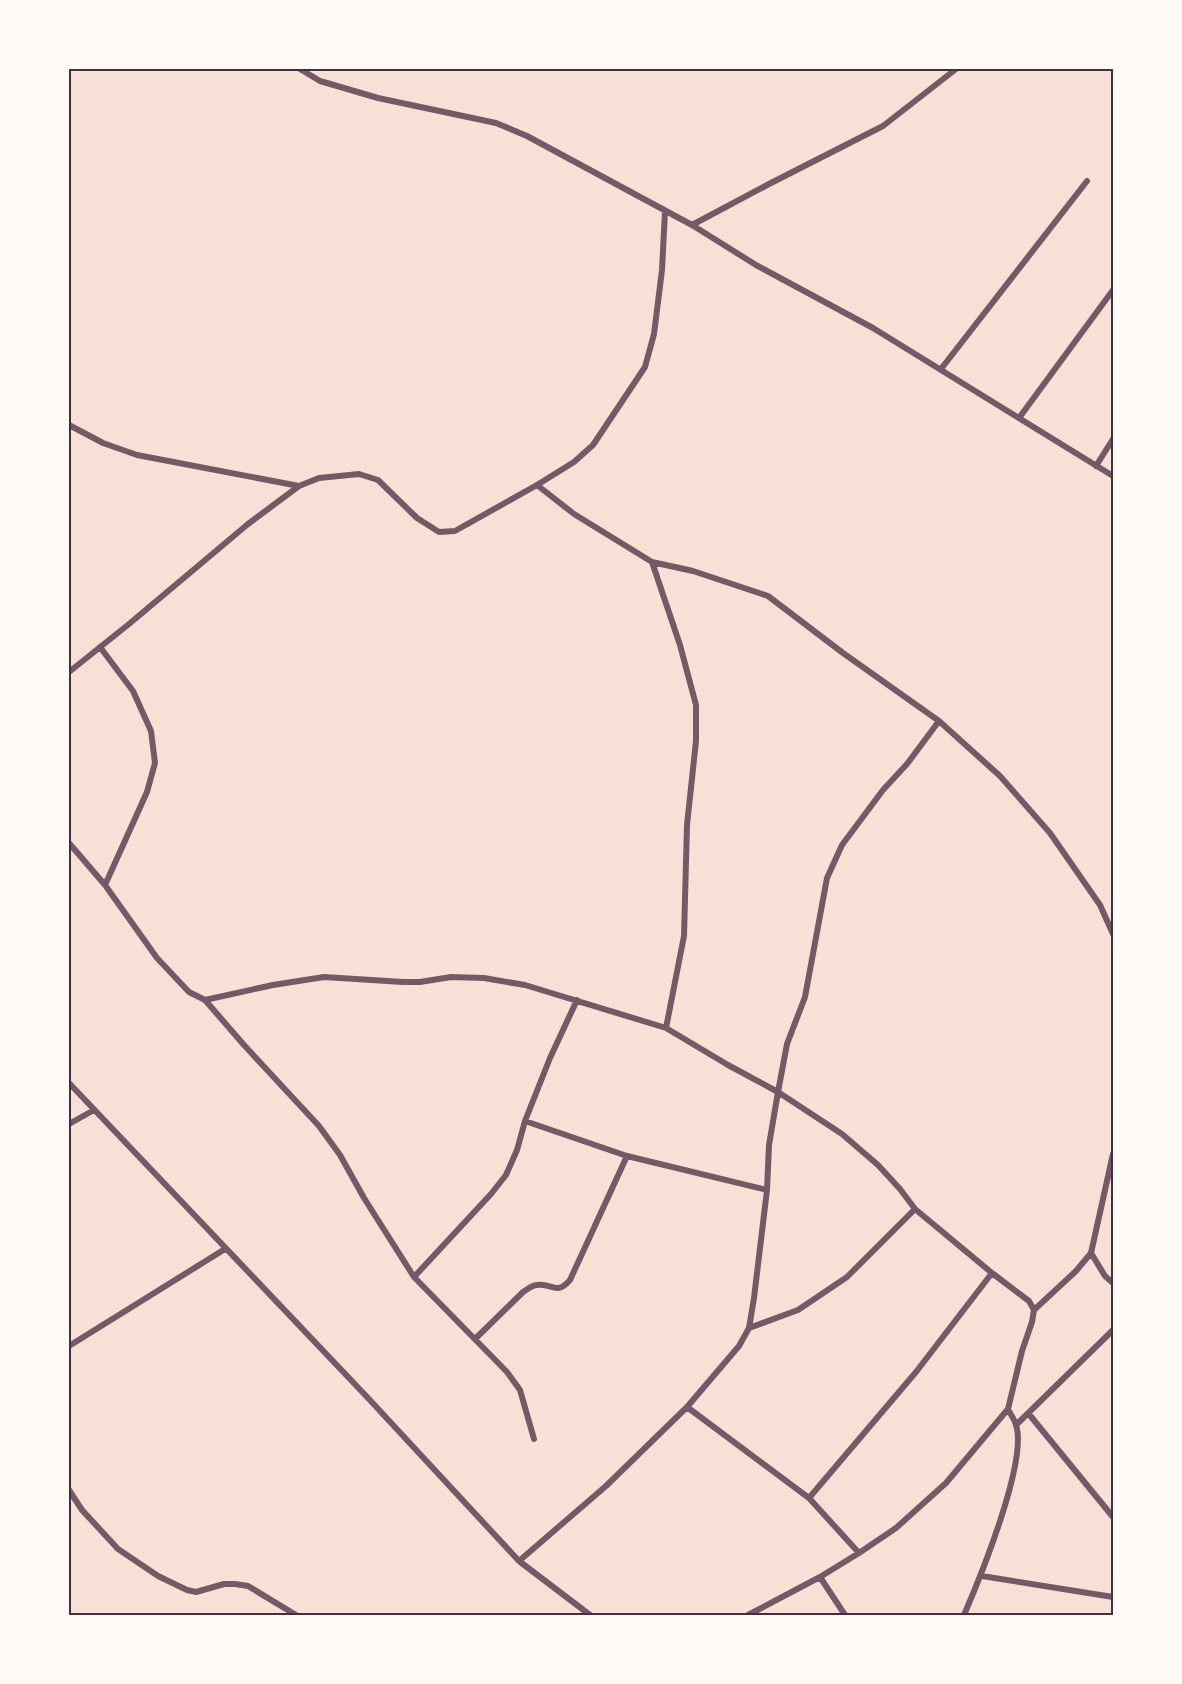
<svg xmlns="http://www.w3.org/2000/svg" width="1182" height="1684" font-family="Mulish,sans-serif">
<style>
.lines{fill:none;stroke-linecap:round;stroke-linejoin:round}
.minor{stroke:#755966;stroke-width:6}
.neatline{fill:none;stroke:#4a2c40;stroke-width:2}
</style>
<rect width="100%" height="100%" fill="#f7e1d7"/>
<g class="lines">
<path class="minor" d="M300,69L320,81L378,98L496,123L527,136L692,225L756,265L873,328L1113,476
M692,225L769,184L883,126L956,69
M941,369L1087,181
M1019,418L1113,290
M69,425L103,443L137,455L299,486
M1096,466L1113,439
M537,485L574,514L652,562L693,571L768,596L843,653L939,721L1000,776L1050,833L1100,905L1113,934
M652,562L680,645L696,705V741L687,825L684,936L666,1028
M100,647L133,691L151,731L155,763L147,792L105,885
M69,672L129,624L248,524L299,486L319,478L359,474L378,480L417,518L439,532L455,531L537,485L574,462L593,445L645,367L654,334L662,270L665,211
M69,843L105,885L157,958L189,992L205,1000L244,1045L319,1126L340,1155L364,1198L414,1277L507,1372L520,1390L534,1439
M205,1000L273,985L324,977L403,982H420L451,977L484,978L525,985L666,1028L728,1065L778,1092L842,1134L878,1165L900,1189L915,1209L992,1273L1029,1301L1034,1310L1032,1322L1022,1351L1008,1409L946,1483L896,1528L859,1553L820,1577L748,1615
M69,1083L368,1398L519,1561L590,1615
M525,1121L627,1156L767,1190
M69,1124L94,1110
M1091,1253L1105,1276L1113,1283
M414,1277L491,1194L506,1175L517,1150L525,1121L550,1058L577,1000
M1034,1310L1076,1271L1091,1253L1113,1154
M749,1328L798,1310L847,1277L915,1209
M476,1338L523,1292C528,1289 532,1285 537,1285C553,1283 556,1296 570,1280L627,1156
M69,1346L225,1249
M687,1407L809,1498L859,1553
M1028,1413L1113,1517
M1016,1425L1113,1330
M69,1490L82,1510L118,1549L158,1576L187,1590L196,1592L224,1584H235L248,1586L296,1615
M809,1498L916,1372L992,1273
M519,1561L606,1486L687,1407L739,1346L749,1328L754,1298L767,1190L769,1145L778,1092L787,1044L805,997L827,878L842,845L883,790L907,764L939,721
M982,1576L1113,1597
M820,1577L845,1615
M964,1615C980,1578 1028,1461 1016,1425C1015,1420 1010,1414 1008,1409"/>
</g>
<rect width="1182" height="1684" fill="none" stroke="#fffaf5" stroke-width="141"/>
<rect x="70" y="70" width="1042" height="1544" class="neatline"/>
</svg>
